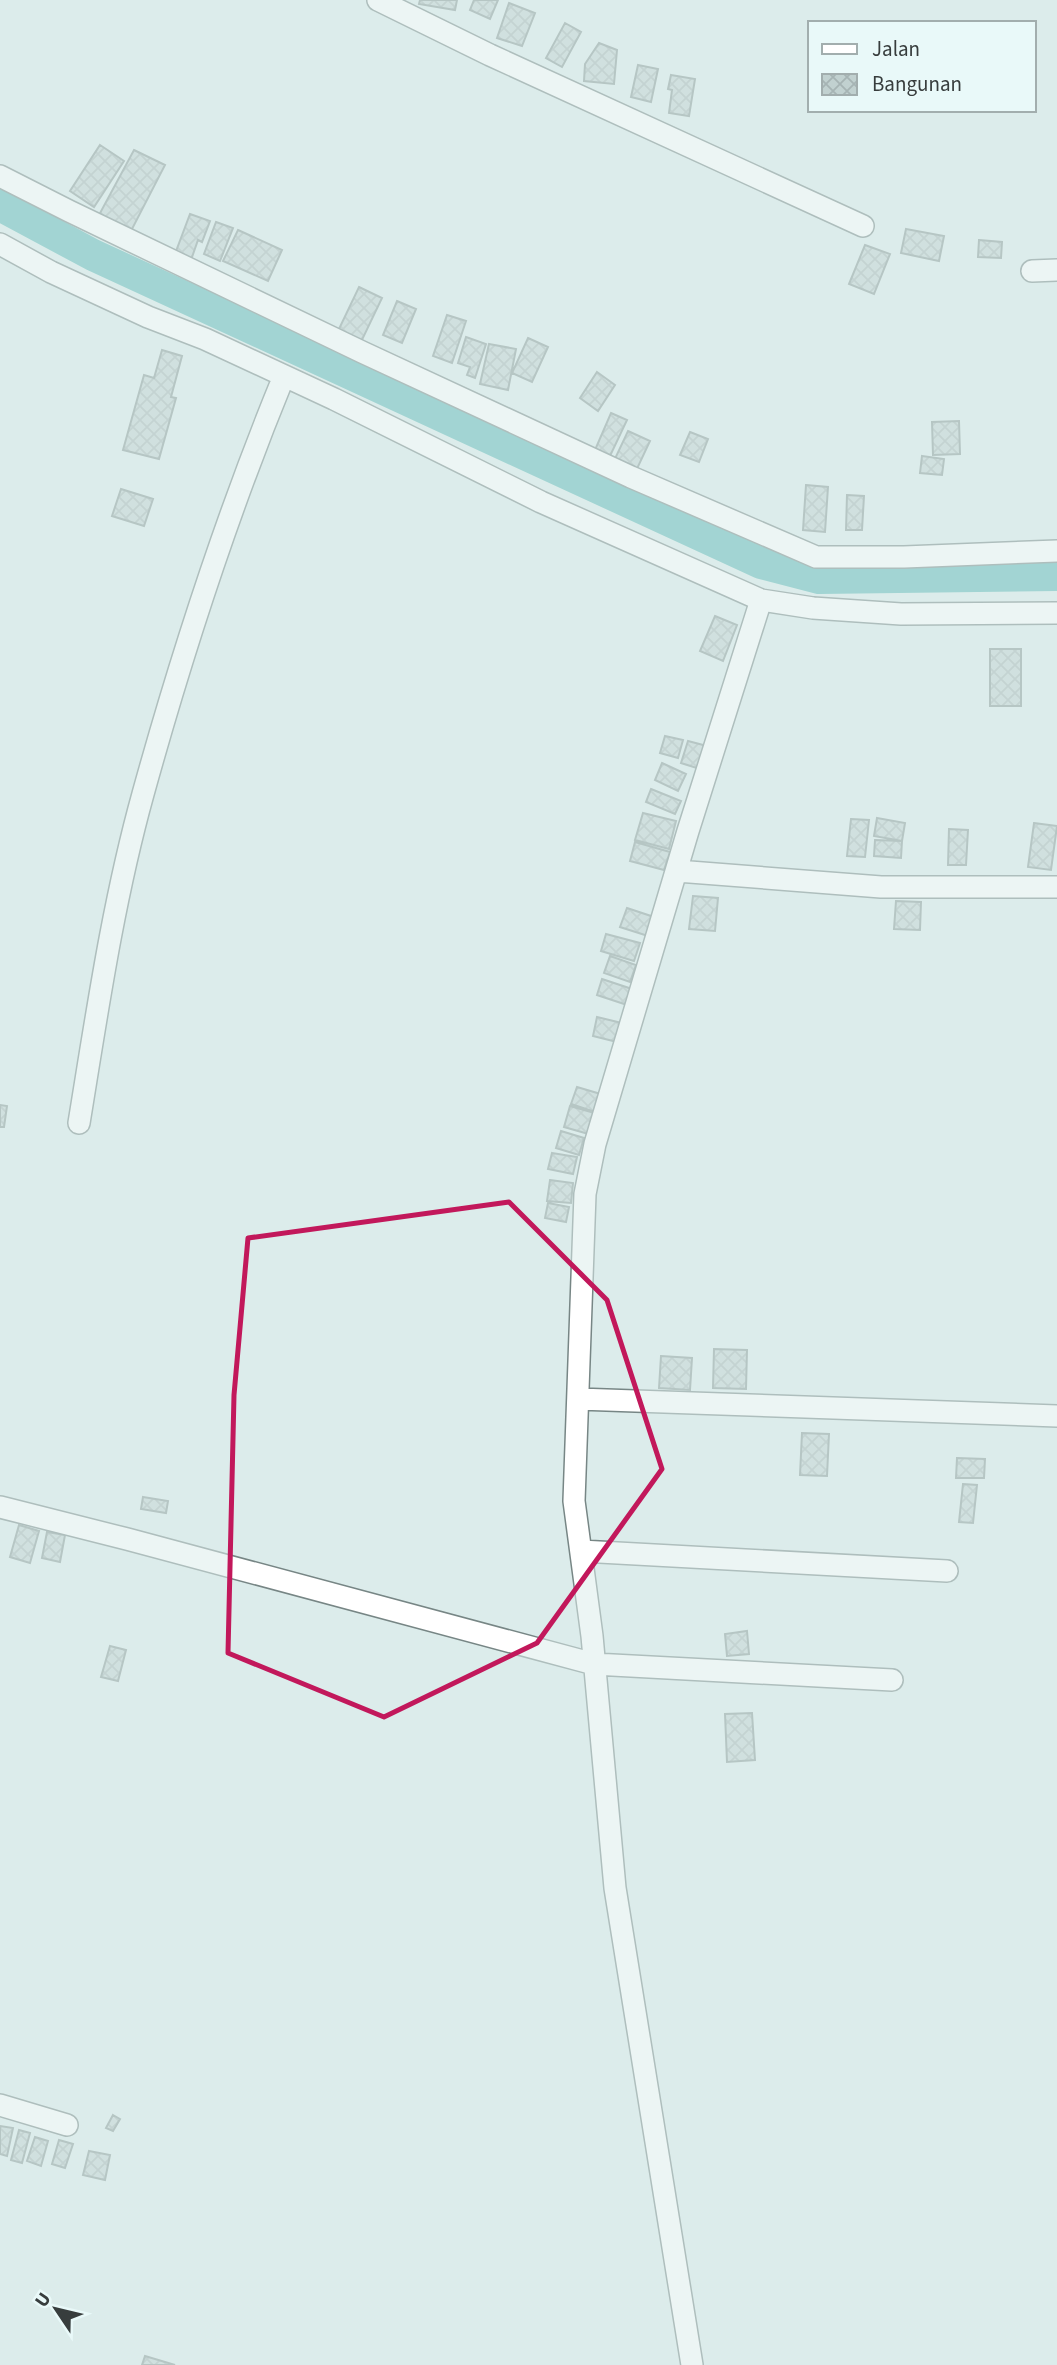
<svg xmlns="http://www.w3.org/2000/svg" width="1057" height="2365" font-family="'Source Sans 3',sans-serif">
<style>
.lines{fill:none;stroke-linecap:round;stroke-linejoin:round}
.river{stroke:#5bb7b5;stroke-width:32}
.building{fill:url(#building-cross-hatch);stroke:#889796;stroke-width:2}
.minor-casing{stroke:#778685;stroke-width:24}
.minor{stroke:#fff;stroke-width:21}
.marked{fill:none;stroke:#c2185b;stroke-width:5;stroke-linejoin:round}
</style>
<defs>
<pattern id="building-cross-hatch" width="8" height="8" patternUnits="userSpaceOnUse" patternTransform="scale(1.75)"><rect width="8" height="8" fill="#c1d1d0"/><path d="M0 0l8 8M0 8l8-8" fill="none" stroke="#a6b4b4"/></pattern>
</defs>
<rect width="100%" height="100%" fill="#dceceb"/>
<g class="lines">
<path class="river" d="M0,205L93,255L761,563L819,578L1057,575"/>
</g>
<path class="building" d="M420,0H457L455,10L419,4Z
M474,0H498L490,19L470,10Z
M509,3L535,13L522,46L497,38Z
M565,23L581,32L562,67L546,58Z
M599,43L617,50L614,84L584,81L585,64Z
M638,65L658,69L651,102L631,97Z
M671,75L695,79L689,116L669,113L672,90L668,89Z
M100,145L124,161L94,207L70,191Z
M134,150L165,165L131,231L99,215Z
M190,214L210,221L202,242L198,240L191,260L175,254Z
M216,222L233,228L220,261L204,254Z
M906,229L944,236L939,261L901,253Z
M238,230L282,250L268,281L223,261Z
M979,240L1002,242L1001,258L978,257Z
M865,245L890,254L874,294L849,284Z
M359,287L382,298L361,342L338,331Z
M397,301L416,309L402,343L383,335Z
M447,315L466,321L452,363L433,356Z
M466,337L486,344L475,378L467,375L470,367L458,363Z
M528,338L548,347L532,382L512,373Z
M489,344L516,349L508,390L480,384Z
M162,350L182,356L171,397L176,398L159,459L123,450L144,375L154,378Z
M597,372L615,385L598,411L580,398Z
M611,413L627,420L610,456L595,450Z
M959,421L960,454L933,455L932,422Z
M628,431L650,441L635,473L613,463Z
M690,432L708,439L699,462L680,455Z
M922,456L944,459L942,475L920,473Z
M806,485L828,487L825,532L803,530Z
M121,489L153,499L144,526L112,516Z
M847,495L864,496L862,530H846Z
M715,616L737,625L723,661L700,651Z
M990,649H1021V706H990Z
M665,736L683,740L678,758L660,753Z
M688,741L707,746L700,769L681,763Z
M662,763L686,774L678,791L655,780Z
M651,789L681,801L675,814L646,802Z
M643,813L676,821L669,849L635,840Z
M877,818L905,823L902,841L874,836Z
M851,819L869,820L865,857L847,856Z
M1034,823L1057,826L1051,870L1028,867Z
M949,829L968,830L966,865H948Z
M875,840L902,841L901,858L874,856Z
M635,842L670,852L664,870L630,861Z
M693,896L718,898L715,931L689,929Z
M896,901L921,902L920,930L894,929Z
M627,908L654,917L648,936L620,927Z
M606,934L640,943L634,961L601,951Z
M610,956L636,965L630,982L604,973Z
M602,979L632,989L627,1005L597,995Z
M597,1017L626,1024L621,1043L593,1036Z
M577,1087L604,1095L598,1113L571,1104Z
M0,1105L7,1106L4,1127H0Z
M570,1106L598,1114L592,1135L564,1127Z
M561,1131L584,1138L579,1155L556,1148Z
M552,1153L577,1157L573,1174L548,1169Z
M550,1180L573,1183L571,1203L547,1201Z
M548,1203L569,1207L566,1222L545,1218Z
M714,1349L747,1350L746,1389L713,1388Z
M661,1356L692,1358L690,1390L659,1388Z
M802,1433L829,1434L827,1476L800,1475Z
M957,1458L985,1459L984,1478H956Z
M963,1484L977,1485L973,1523L959,1522Z
M143,1497L168,1501L166,1513L141,1509Z
M19,1525L39,1531L30,1563L10,1557Z
M47,1532L65,1535L60,1562L42,1558Z
M747,1631L749,1654L727,1656L725,1634Z
M110,1646L126,1650L118,1681L101,1677Z
M752,1713L755,1760L727,1762L725,1714Z
M113,2115L120,2119L113,2131L106,2128Z
M0,2126L13,2128L7,2156L0,2154Z
M19,2130L30,2133L22,2163L11,2160Z
M35,2137L48,2141L41,2166L27,2161Z
M59,2140L73,2144L65,2168L52,2164Z
M89,2151L110,2155L105,2180L83,2175Z
M145,2356L175,2365H142Z"/>
<g class="lines">
<g class="minor-casing">
<path id="minor" d="M378,0L490,55L863,226
M0,176L69,211L362,352L631,477L816,557H904L1057,551
M0,244L51,272L148,317L205,339L334,399L541,502L761,600L813,608L901,614L1057,613
M1032,271L1057,270
M677,871L881,887H1057
M79,1123C97,1013 113,902 143,794C182,653 228,512 284,376
M578,1399L1057,1416
M0,1507L127,1539L594,1664L892,1680
M581,1551L947,1571
M0,2105L67,2125
M692,2365L615,1888L592,1636L574,1501L585,1194L595,1144L688,831L761,600"/>
</g>
<use href="#minor" class="minor"/>
</g>
<path d="M0 0H1057V2365H0ZM509,1202L607,1300L662,1469L537,1643L384,1717L228,1653L234,1395L248,1238Z" fill="#dceceb" fill-opacity=".55" fill-rule="evenodd"/>
<path class="marked" d="M509,1202L607,1300L662,1469L537,1643L384,1717L228,1653L234,1395L248,1238Z"/>
<rect x="808" y="21" width="228" height="91" fill="#e9f9f9" stroke="#a2aeae" stroke-width="2"/>
<rect x="822" y="44" width="35" height="10" fill="#ffffff" stroke="#a2aeae" stroke-width="2"/>
<text x="872" y="56" font-size="21" fill="#373d3d">Jalan</text>
<rect x="822" y="74" width="35" height="21" fill="url(#building-cross-hatch)" stroke="#a2aeae" stroke-width="2"/>
<text x="872" y="91" font-size="21" fill="#373d3d">Bangunan</text>
<g transform="translate(56 2309) rotate(305)" stroke="#e9f9f9" stroke-width="5" paint-order="stroke">
<path d="M0-5L12 26L0 18L-12 26Z" fill="#373d3d"/>
<text y="-10" font-size="19" font-weight="bold" text-anchor="middle" fill="#373d3d">U</text>
</g>
</svg>
